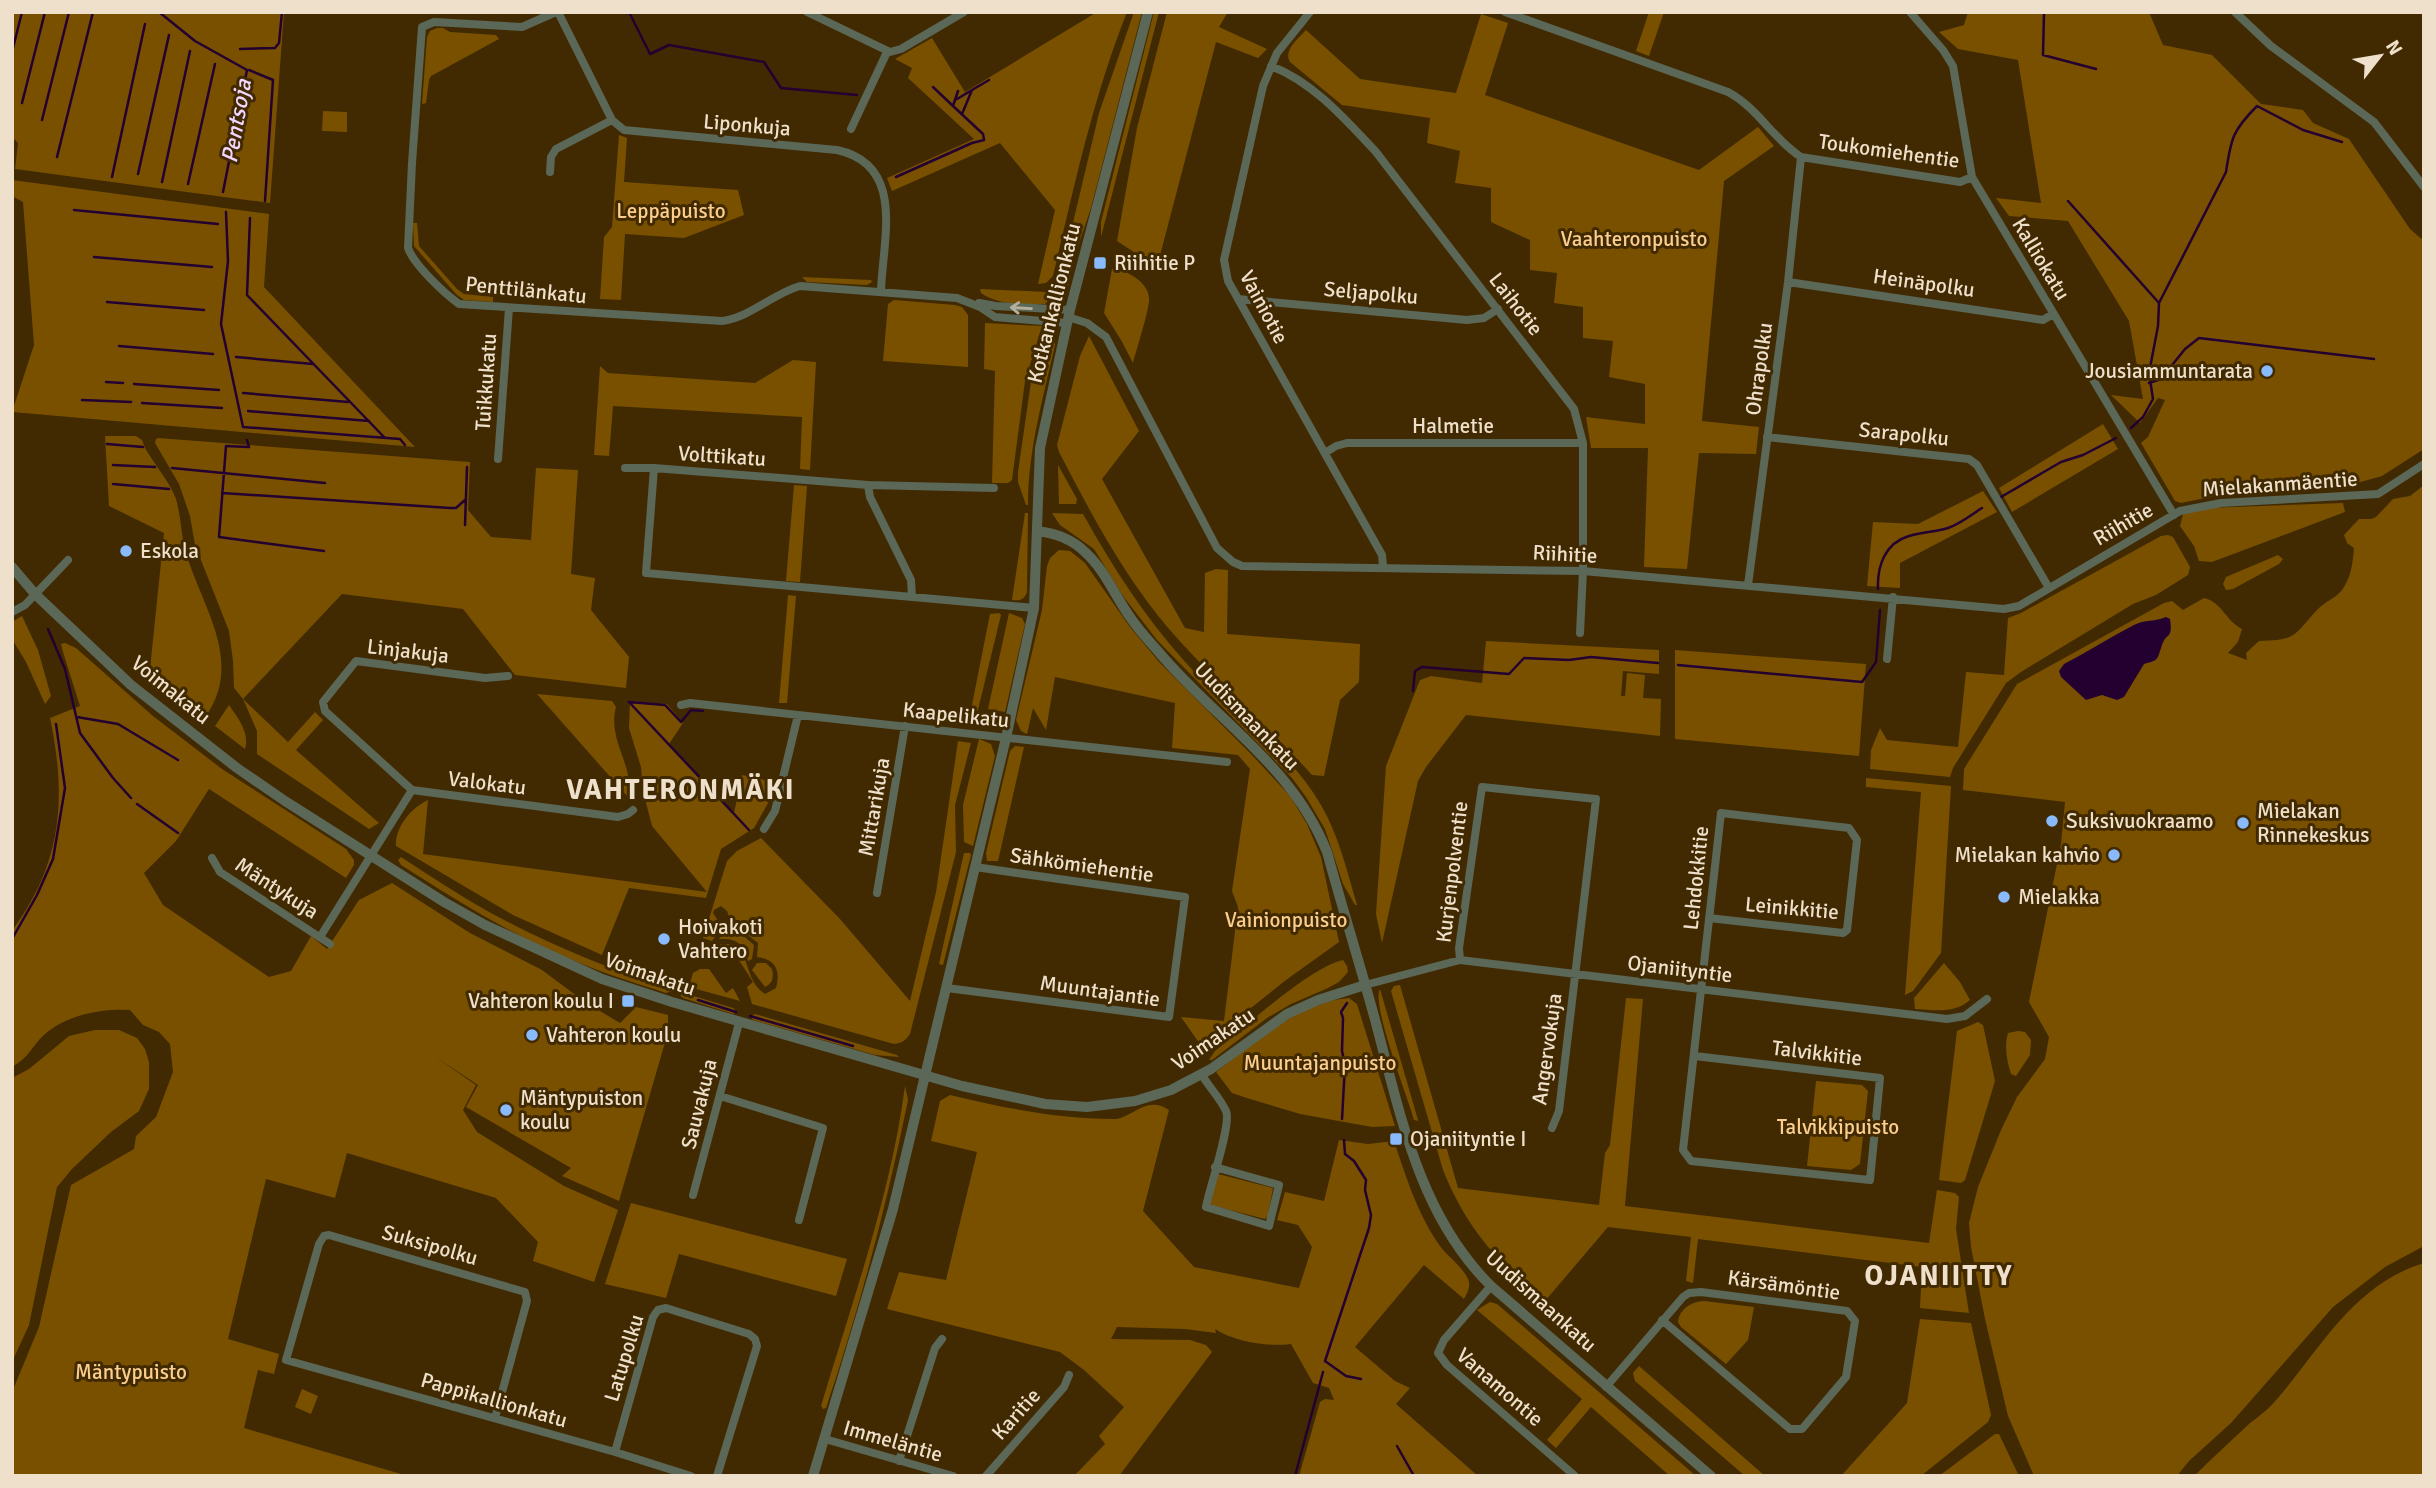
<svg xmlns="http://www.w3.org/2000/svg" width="2436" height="1488" font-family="Signika,sans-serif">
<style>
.green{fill:#785000}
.water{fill:#240031}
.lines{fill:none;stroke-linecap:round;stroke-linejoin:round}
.stream{stroke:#240031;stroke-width:2.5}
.minor{stroke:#5b6757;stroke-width:8}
.tertiary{stroke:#5b6757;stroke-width:10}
.oneway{stroke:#b4b09d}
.poi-dot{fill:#89bafc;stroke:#412a01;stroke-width:2.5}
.labels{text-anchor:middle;stroke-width:6;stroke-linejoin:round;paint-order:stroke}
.street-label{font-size:21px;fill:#efe0cc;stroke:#412a01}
.park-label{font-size:21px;fill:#fbce8f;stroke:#412a01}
.poi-label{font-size:21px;fill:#efe0cc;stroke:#412a01;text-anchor:start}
.water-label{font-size:23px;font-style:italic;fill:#f3d6ff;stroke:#412a01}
.district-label{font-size:28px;font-weight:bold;letter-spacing:2px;fill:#efe0cc;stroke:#412a01}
</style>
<rect width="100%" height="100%" fill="#412a01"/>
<path class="green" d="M12,12H284L270,203L15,169L18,143L12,137Z
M1097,12H1127C1093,98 1074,187 1053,276L1046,283L1038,284L1055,210L1000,143L892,191L887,178L974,139L908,78L912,68L895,59L932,38L965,92Z
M1134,12H1142L1091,208L1074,258L1068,287L1058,286L1099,113Z
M1154,12H1159L1101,237V222Z
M1167,12H1228L1219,27L1267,49L1258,58L1216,42L1157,267L1117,241L1137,128Z
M1649,12H1664L1649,56L1636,51Z
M1968,12H2149L2163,45L2212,55L2261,104L2303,110L2313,123L2349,139L2410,229L2424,241V449L2382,476L2357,483L2220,495L2181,503L2175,501L2141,443L2148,437L2165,400L2158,398L2140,423L2111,395L2143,399L2129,321L2068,221L2009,216L1996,198L2041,203L2018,60L1958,49L1939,32L1964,25Z
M1481,14L1508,23L1485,95L1699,170L1758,127L1774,146L1724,181L1702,421L1759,427L1756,454L1699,453L1687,569L1644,567L1648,448H1591L1586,417L1645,424V384L1609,377L1613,341L1583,338V307L1554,303L1557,273L1530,270V240L1491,222V188L1455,183L1460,151L1427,143L1430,118L1342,105L1290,62C1283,50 1298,39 1306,30L1360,79L1456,93Z
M437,28H443L450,32L496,35L499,39L431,76L429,80L426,103L422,104L427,37L430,31Z
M323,111L347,112V132L322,131Z
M619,135L627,138L624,182L738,190L744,215L684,238L625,234L621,300L600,299L604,237L612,227Z
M12,180L269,214L264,287L415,447L12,412L34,345L23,202L12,196Z
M413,223H417L419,246L457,289L464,294L493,297V302L464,300L456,294L414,246Z
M1118,268C1130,274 1148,282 1149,298C1150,308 1136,351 1133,363L1121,340L1104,313L1112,269Z
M802,277L871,280L872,282L867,285L807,282Z
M980,289L1047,292L1049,295L1048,301L1045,304C1025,305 997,305 981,293Z
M894,300L955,305L962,307L968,315V367L883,361L888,304Z
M985,323L1042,326L1025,381L1012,480L1008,483H992L995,371L984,369Z
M1048,327L1054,333L1055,345C1043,398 1028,451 1028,505H1026L1018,482V472L1031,382Z
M1089,336L1139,431L1102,479L1185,628L1204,632L1205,573L1216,569L1228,570L1227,634L1360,644L1359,682L1340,700L1324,776L1312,775C1267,725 1214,681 1169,629C1124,576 1091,514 1059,452L1057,445L1080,356Z
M793,360L816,362L810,470L800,469L802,417L613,406L609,456L594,455L600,366L608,373L755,383Z
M2103,424L2118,449L2012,512L1999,488Z
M105,436H136L142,440L145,448C154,464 170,482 176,499C181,516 181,535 186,553C202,607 244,661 206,716L150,669L164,533L109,506Z
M158,438L470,462L468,510L491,537L531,540L536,468L578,470L571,574L595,578L591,610L629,657L626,688L515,675L463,609L342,594L243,699L288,742L315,712L323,720L296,750L379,823L369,829L257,754V731L243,699L234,688L233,661L229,631L195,545L190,516L179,484L155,443L156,439Z
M1058,465L1077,499L1076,504H1059Z
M794,485L807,486L800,582L786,581Z
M2424,485V1246L2385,1267L2333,1307L2231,1423L2189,1461L2177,1476H2034L2008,1416L1985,1319L1971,1247L1969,1223L1978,1187L2001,1130L2017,1097L2045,1059L2049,1037L2029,1002L2061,844L2065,802L1963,790L1964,769L2017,684L2164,603L2172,601L2183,610L2204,598C2223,603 2224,619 2242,629L2238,642L2228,653L2247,660L2246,653L2259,641C2297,640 2293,636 2317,610C2324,602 2336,598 2342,590C2351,578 2353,562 2354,548L2347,543L2344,535L2359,519H2371L2376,517L2393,499L2410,496Z
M1983,491L1997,512L1900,563V588L1867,586L1873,522L1918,524Z
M2343,503L2345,512L2212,562L2199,561L2194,546L2180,526L2183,514L2208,508Z
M1025,513H1028L1027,592C1024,600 1020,601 1012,600Z
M1052,513L1083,514C1113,568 1145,617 1186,663C1229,711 1288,748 1321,805C1339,836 1347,871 1357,905H1355L1343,884L1325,829L1306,797L1292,778L1157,640L1123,596L1094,549L1060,525Z
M2168,535L2173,537L2190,567L2188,575L2156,595L2133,604L2021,672L2006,683L1953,768L1950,777L1870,769L1871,750L1880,728L1887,740L1958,747L1966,672L2004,675L2008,618L2021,613L2161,536Z
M1059,550L1070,551L1085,563L1130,627L1160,663L1252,755L1290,796L1307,824L1321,857L1339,942L1286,980L1202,1047L1181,1017L1224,1021L1238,907L1232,891L1250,769L1238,755L1172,748L1175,703L1055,677L1046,730L1033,708L1027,734L1021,731L1016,720L1042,610L1047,566L1050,558Z
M2278,555L2283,559L2279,564L2233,589L2226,590L2223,584L2226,577Z
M788,595L796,596L787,703H779Z
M999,613L1001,615L975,722L968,725L990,614Z
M1009,613L1022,618L1025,624L1005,712L988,709Z
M22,616L38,650L51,696L45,704L26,662L12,639V622Z
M1486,641L1659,650V674L1623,671L1621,696H1625L1627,673L1645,675L1643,698L1661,699L1660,736L1466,715L1426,767L1418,781L1382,943L1376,914L1386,766L1420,680L1431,676L1482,683Z
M65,643L76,648L153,716L222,769L346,849L354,860V865L346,878L209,789L176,841L144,873L163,905L269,977L291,971L311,936L327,949L359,900L392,883L470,933L542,970L585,1002L620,1023L636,1007L668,1015V1032L619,1201L562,1176L571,1168L466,1107L478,1085L434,1056L476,1085L463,1110L477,1132L564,1186L618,1210L594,1282L533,1261L538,1242L496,1198L347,1153L335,1198L266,1179L228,1339L279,1354L274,1374L258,1370L244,1428L408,1476H12V1392L39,1327L71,1185L134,1149L136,1136L156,1117L173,1072L170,1044L159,1032L143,1025L130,1010C100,1008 60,1016 39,1040C29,1052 27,1058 12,1067V931C62,863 67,798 50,718L80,706L63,652L61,644Z
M1675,650L1866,664L1859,756L1675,739Z
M537,694L612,701L616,707C607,741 635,765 628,797Z
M630,701L667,704L683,723L669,744L734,813L742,775L774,782L768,803L754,828L721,849L706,898L629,888L602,955L513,915L396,846C395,827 411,808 428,800L423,854L707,892L652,826L643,791L641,767L629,728Z
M229,705C238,718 250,733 245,749L215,726Z
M979,739L991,744L995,756L973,846L964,842L963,805Z
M958,741L971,743L955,805L956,852L910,1034C905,1041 902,1043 894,1044L752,1004L747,987L753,982L733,951L719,944H732L739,947C749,962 748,983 765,994L776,988C781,970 775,959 757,957L758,943L731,922L727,911L721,906L714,910L713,913L722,927L712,941L703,938L727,861L737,851L761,838L840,919L910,1001L936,892Z
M1015,746L1024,747L998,861H987L986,853L1010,751Z
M1866,778L1951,786L1941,953L1913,991L1905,995L1921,792L1866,787Z
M964,853H970L971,855L943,965L939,964Z
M401,857C430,876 459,895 489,912C546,943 606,968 668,988L672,991L666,993C632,982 597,971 565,957C507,932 454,899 401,865L398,860Z
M728,928L739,932L754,945L752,959L748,961C744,943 736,938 719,939Z
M1343,960L1347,966L1348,972L1339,982L1328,988L1291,1004L1267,1018L1212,1060H1209L1215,1051C1244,1028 1310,967 1343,960Z
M757,963H766L772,969C774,977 773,983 765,987L752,970Z
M1944,963L1960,982L1970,1000C1954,1014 1935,1010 1915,1009L1914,998Z
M700,969H709L726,993L733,988L740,1001L689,987L693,973Z
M1400,985L1458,1188L1599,1205L1605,1153L1610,1145L1626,998L1643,999L1625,1206L1929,1243L1937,1190L1955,1193L1959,1197L1956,1229L1969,1313L1920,1308L1922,1267L1698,1239L1693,1283L1686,1281L1691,1237L1608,1227L1545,1301C1496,1260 1468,1231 1443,1170L1391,991L1394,986Z
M1380,989L1418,1120V1121L1414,1120C1408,1097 1371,1005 1380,989Z
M684,993L733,1008L737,1012L733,1014L683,998L680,995Z
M1349,998L1357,1004L1395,1126L1372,1127L1300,1114L1250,1099L1232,1093L1216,1072C1255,1042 1298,1002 1349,998Z
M755,1014L897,1055L899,1057L875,1055L753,1020L751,1016Z
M1978,1022L1983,1025L1995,1081L1965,1180L1961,1183L1939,1180L1957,1031Z
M95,1030H119L137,1038L145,1049L149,1062V1089L139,1111L111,1132L72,1169L57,1187L29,1325L12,1362V1078L29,1069L69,1036Z
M2018,1031L2025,1032L2031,1040L2030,1055L2016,1076L2011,1074C2007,1062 2004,1046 2008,1033Z
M1816,1081L1862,1085L1868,1091L1860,1164L1851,1170L1807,1166Z
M905,1086L908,1100C887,1204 860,1307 826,1408L823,1409L821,1406C852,1302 891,1194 905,1086Z
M950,1095C1004,1108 1058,1119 1114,1119C1131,1119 1147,1094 1169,1110L1143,1211L1194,1267L1299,1288L1312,1247L1298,1225L1277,1220L1285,1192L1324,1201L1339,1140L1368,1144L1394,1141C1406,1177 1418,1215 1440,1246C1448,1257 1462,1266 1468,1279C1471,1286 1468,1292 1464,1299L1424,1265L1355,1347L1395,1381L1410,1388L1396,1404L1478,1476H1299L1320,1402L1325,1399L1334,1400L1329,1388L1313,1383L1291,1344C1267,1347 1235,1342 1215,1329L1216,1333L1185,1329L1117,1327L1111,1339L1190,1340L1206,1345L1212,1352L1119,1476H1074L1105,1444L1099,1436L1124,1407L1084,1370L1060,1352L887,1309L899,1272L946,1280L977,1152L931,1141L940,1101Z
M1218,1174L1273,1188L1268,1216L1265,1219L1210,1205Z
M631,1203L847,1259L836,1296L679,1254L666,1298L605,1284Z
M2424,1263V1476H2194C2212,1458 2231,1441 2249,1424C2259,1416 2269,1409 2277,1399C2321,1348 2354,1284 2424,1263Z
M1704,1301L1754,1307L1748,1340L1726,1364L1681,1327L1678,1322C1680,1308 1691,1302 1704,1301Z
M1490,1302L1497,1304L1696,1476H1670L1591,1407L1556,1448L1547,1440L1582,1399L1477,1310Z
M1920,1319L1971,1323L1991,1415L1988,1422L1921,1476H1841L1907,1403Z
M1639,1366L1765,1476H1745L1635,1381L1633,1373Z
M302,1389L318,1396L311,1414L295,1407Z
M1995,1434H1999L2019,1476H1939Z"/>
<path class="water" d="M2166,617L2170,619C2173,640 2167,631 2162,645C2157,659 2160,660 2144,664L2124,697L2117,700L2102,695L2086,700L2061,677L2059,671L2064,664C2088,652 2110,637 2134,625C2145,619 2155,622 2166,617Z"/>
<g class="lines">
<path class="stream" d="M159,12L195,41L247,70L223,192
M629,12L650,54L669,45L764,62L781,88L857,95
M2044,12L2043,55L2096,69
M240,49L275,48L279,43L282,12
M12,52L22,12
M249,70L273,80L265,201
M933,87L953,106
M957,99L972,90
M22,103L45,12
M962,114L972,90L989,80
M42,120L69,12
M57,157L93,12
M138,174L169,35
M112,177L145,24
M896,177L972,143L984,140L983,134L953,106L958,91
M162,182L190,51
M188,184L215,64
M2068,201L2159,303L2158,326L2149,373L2153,399L2143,417L2131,428
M74,210L218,224
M226,212L228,261L221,324L243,427L400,439L405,445
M250,218L247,295L384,437
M94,257L212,267
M107,302L204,310
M2159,303L2226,172C2231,138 2233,130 2257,106L2303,130L2342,142
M119,346L213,354
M236,357L313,364
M106,382L123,383
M2149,383L2161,379L2185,349L2199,338L2374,359
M134,384L219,390
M243,393L348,402
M82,400L131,402
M142,403L222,408
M248,411L369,421
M247,440L249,447L226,446L219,537L324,551
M107,444L143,447
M113,465L155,467
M172,468L325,483
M113,484L169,489
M222,493L450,508H456L466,499
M2001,497L2061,462L2083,455L2116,438
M465,525L467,467
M1878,589C1877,566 1885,543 1909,536C1922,532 1936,532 1948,528C1960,524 1971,515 1982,508
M48,629L65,669L80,733L113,778L131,798
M1678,665L1862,682L1876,662L1880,610
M1413,691L1415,671L1422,667L1509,674L1524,658L1569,660L1591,657L1658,663
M629,702L749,830
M629,702L665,705L681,722L691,710L703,711
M77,717L118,724L178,760
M137,804L178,833
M12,939L37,895L53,859L65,788L56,724
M698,1000L736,1012
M750,1016L853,1046
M1342,1119L1345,1065L1342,1051L1343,1018L1341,1012L1347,1003
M1344,1140L1345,1154L1354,1161L1366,1180L1365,1190L1371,1215L1369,1228L1325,1361L1346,1376L1361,1379
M1397,1446L1414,1476
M1295,1476L1323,1372"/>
<path class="minor" d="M556,12L522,27L434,22L422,27L412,163L408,248C414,265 444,293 459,304L722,321C751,317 772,294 800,286L957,298L980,307L995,317L1067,323
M558,12L612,120L624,130L837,150C907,165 882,242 881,292
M807,12L890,52L901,49L964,12
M1310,12L1277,53L1263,86L1224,260L1228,281L1382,555L1383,566
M1505,12L1728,92C1758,108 1773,139 1801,157L1960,182L1972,177
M1910,12L1943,50L1953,66L1972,177L2174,515
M2235,12L2271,46L2374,122L2424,187
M1271,66C1313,82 1345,119 1376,152L1574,409L1583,443V571L1580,633
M851,129L887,52
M550,172L551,157L556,149L612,120
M1788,282L2043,320L2053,314
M1238,299L1467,320L1484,318L1498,309
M979,303L996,306L1070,310
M1068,317L1087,323L1106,337L1217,548L1233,562L1242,566L1583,571L2004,609L2019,606L2180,511L2221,503L2378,494L2424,464
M1767,437L1969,459L1977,465L2049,588
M1325,453L1336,446L1347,443H1583
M498,459L509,308
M625,468H654
M868,485L994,488
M1748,585L1788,282L1801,157
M912,597L911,580L870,497L868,485L654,468L646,573L1034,608
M12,612L25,605L68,560
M1887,659L1893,597
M681,705L690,703L1227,762
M412,790L325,711L323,702L356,661L485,678L508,676
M764,829L775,811L798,715
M212,858L220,872L330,944
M877,893L905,726
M320,937L412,790L618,817L628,814L633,810
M1460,960L1459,948L1482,787L1596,799L1559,1111L1552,1128
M1365,985L1460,960L1947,1019L1965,1016L1987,999
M947,988L1169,1017L1185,897L975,867
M1695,1056L1880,1078L1870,1180L1691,1161L1683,1150L1721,813L1849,828L1857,840L1847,930L1843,933L1709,918
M1202,1075C1209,1087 1220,1098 1226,1111C1232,1124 1209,1189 1206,1207L1269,1226L1279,1185L1215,1167
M720,1096L823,1128L799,1220
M693,1195L739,1023
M1491,1286L1444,1340L1438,1353L1447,1365L1575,1476
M1606,1387L1683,1297L1689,1293L1701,1292L1847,1311L1855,1321L1846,1377L1802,1429H1790L1662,1320
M495,1418L527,1301L525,1292L329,1235L324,1236L319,1244L286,1360L615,1452L691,1476
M825,1439L953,1476
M615,1452L653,1317L658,1310L666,1308L749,1334L755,1339L757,1346L717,1476
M899,1461L935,1348L942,1339
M986,1476L1064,1387L1069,1375"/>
<path class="tertiary" d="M1037,531C1055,533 1072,539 1085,552C1105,570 1115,596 1130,617C1138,629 1148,640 1157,650C1215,720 1292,764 1327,852C1342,907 1359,961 1374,1016C1400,1112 1418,1214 1491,1286L1711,1476
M12,567L35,594L131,685L237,768L285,801L444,902L485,925L602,979L672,1002L962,1086L1045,1104L1087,1107L1135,1101L1171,1090L1211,1069L1287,1014L1318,1000L1365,985
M813,1476L893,1209L1006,738L1034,608L1040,448L1070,310L1148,12"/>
</g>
<defs><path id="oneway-shaft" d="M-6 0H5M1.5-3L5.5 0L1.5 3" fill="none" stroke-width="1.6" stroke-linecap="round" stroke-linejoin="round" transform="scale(1.75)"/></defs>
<use class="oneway" href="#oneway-shaft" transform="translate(1021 308) rotate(-177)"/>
<g class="poi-dot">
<rect x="1093" y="256" width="14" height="14" rx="3.5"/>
<circle cx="2267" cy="371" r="7"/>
<circle cx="126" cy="551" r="7"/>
<circle cx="2052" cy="821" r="7"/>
<circle cx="2243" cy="823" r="7"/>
<circle cx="2114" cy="855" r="7"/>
<circle cx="2004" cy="897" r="7"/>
<circle cx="664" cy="939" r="7"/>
<rect x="621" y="994" width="14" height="14" rx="3.5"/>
<circle cx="532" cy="1035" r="7"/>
<circle cx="506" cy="1110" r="7"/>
<rect x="1389" y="1132" width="14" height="14" rx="3.5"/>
</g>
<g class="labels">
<g class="street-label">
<text transform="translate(747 125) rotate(5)" y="7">Liponkuja</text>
<text transform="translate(1889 151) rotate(8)" y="7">Toukomiehentie</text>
<text transform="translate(2041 259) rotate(59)" y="7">Kalliokatu</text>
<text transform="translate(1924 283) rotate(8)" y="7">Heinäpolku</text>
<text transform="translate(526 290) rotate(6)" y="7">Penttilänkatu</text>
<text transform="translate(1371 293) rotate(5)" y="7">Seljapolku</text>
<text transform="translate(1054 303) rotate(-76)" y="7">Kotkankallionkatu</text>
<text transform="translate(1516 304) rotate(52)" y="7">Laihotie</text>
<text transform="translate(1264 307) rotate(62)" y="7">Vainiotie</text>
<text transform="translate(1759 369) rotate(-82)" y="7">Ohrapolku</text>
<text transform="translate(486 382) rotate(-86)" y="7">Tuikkukatu</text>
<text x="1453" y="433">Halmetie</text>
<text transform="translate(1904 434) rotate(6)" y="7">Sarapolku</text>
<text transform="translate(722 456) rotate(4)" y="7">Volttikatu</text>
<text transform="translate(2280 484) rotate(-4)" y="7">Mielakanmäentie</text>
<text transform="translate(2123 524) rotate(-30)" y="7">Riihitie</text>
<text transform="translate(1565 554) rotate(3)" y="7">Riihitie</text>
<text transform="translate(408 651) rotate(7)" y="7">Linjakuja</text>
<text transform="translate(171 690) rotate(39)" y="7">Voimakatu</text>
<text transform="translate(956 715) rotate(6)" y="7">Kaapelikatu</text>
<text transform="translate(1247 716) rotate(46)" y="7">Uudismaankatu</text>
<text transform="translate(487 783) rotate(7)" y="7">Valokatu</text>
<text transform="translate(874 807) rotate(-80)" y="7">Mittarikuja</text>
<text transform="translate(1082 865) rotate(8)" y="7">Sähkömiehentie</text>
<text transform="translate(1452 872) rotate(-83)" y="7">Kurjenpolventie</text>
<text transform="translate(1696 878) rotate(-84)" y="7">Lehdokkitie</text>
<text transform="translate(277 888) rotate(33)" y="7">Mäntykuja</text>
<text transform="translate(1792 908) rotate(5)" y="7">Leinikkitie</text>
<text transform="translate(1680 969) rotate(7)" y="7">Ojaniityntie</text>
<text transform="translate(650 974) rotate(19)" y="7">Voimakatu</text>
<text transform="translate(1100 991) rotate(8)" y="7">Muuntajantie</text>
<text transform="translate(1213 1039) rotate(-34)" y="7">Voimakatu</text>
<text transform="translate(1547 1049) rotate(-82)" y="7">Angervokuja</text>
<text transform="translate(1817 1053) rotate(7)" y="7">Talvikkitie</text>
<text transform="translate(699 1104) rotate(-76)" y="7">Sauvakuja</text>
<text transform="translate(430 1245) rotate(16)" y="7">Suksipolku</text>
<text transform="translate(1784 1285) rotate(8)" y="7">Kärsämöntie</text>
<text transform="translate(1541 1301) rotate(42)" y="7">Uudismaankatu</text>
<text transform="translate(624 1358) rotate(-73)" y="7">Latupolku</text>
<text transform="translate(1500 1387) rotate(41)" y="7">Vanamontie</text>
<text transform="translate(494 1400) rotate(16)" y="7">Pappikallionkatu</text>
<text transform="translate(1016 1414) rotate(-48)" y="7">Karitie</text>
<text transform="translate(893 1441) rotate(16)" y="7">Immeläntie</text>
</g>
<g class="park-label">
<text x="671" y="218">Leppäpuisto</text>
<text x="1634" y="246">Vaahteronpuisto</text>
<text x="1286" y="927">Vainionpuisto</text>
<text x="1320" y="1070">Muuntajanpuisto</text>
<text x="1838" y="1134">Talvikkipuisto</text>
<text x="131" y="1379">Mäntypuisto</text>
</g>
<g class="poi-label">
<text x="1114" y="270">Riihitie P</text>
<text x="2253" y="378" text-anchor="end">Jousiammuntarata</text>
<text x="140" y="558">Eskola</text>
<text x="2257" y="818">Mielakan<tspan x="2257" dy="24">Rinnekeskus</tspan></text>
<text x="2066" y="828">Suksivuokraamo</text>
<text x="2100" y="862" text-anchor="end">Mielakan kahvio</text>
<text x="2018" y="904">Mielakka</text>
<text x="678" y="934">Hoivakoti<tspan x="678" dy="24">Vahtero</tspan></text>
<text x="614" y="1008" text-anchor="end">Vahteron koulu I</text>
<text x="546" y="1042">Vahteron koulu</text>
<text x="520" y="1105">Mäntypuiston<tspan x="520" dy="24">koulu</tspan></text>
<text x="1410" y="1146">Ojaniityntie I</text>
</g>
<g class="water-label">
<text transform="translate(236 121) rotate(-80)" y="8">Pentsoja</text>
</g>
<g class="district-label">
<text x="681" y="799">VAHTERONMÄKI</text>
<text x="1939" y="1285">OJANIITTY</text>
</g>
</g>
<rect width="2436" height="1488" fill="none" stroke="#efe0cc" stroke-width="28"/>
<g transform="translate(2380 56) rotate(59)" stroke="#412a01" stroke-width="5" paint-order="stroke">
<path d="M0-5L12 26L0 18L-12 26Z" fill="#efe0cc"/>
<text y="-10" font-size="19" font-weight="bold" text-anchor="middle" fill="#efe0cc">N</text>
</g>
</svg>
